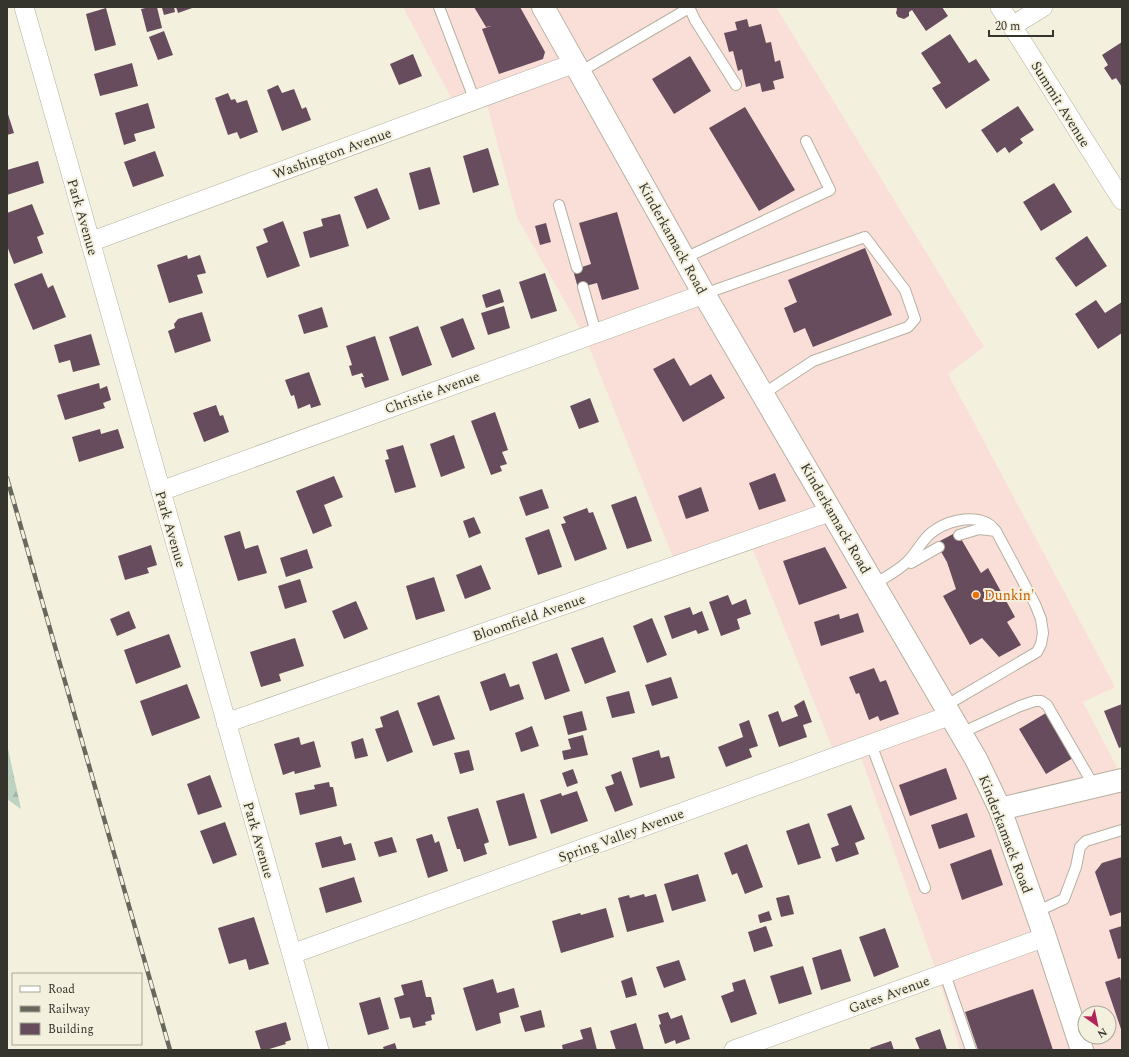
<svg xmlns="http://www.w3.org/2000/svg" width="1129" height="1057" font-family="Spectral,serif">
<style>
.commercial{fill:#f9dfd8;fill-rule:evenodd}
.forest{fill:url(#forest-firs)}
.building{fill:#664c5c}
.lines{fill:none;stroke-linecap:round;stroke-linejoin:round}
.lane-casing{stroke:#b5b1a1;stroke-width:12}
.street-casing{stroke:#b5b1a1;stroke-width:20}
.secondary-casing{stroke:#b5b1a1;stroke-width:24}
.primary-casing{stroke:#b5b1a1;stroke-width:24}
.lane{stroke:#fff;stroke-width:10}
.street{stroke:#fff;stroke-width:19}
.secondary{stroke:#fff;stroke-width:22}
.primary{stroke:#fff;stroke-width:22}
.rail-casing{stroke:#68675d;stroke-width:4.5}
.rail{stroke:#f4f0de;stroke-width:3;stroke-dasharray:9;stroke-linecap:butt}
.food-dot{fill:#e8710a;stroke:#f4f0de;stroke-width:1.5}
.labels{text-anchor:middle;stroke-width:4;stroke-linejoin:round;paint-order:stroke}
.street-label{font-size:14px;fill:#35342d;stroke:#f4f0de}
.food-label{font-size:14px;fill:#c56008;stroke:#f4f0de;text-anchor:start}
</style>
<defs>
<pattern id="forest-firs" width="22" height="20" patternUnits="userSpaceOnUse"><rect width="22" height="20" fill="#bcd3c1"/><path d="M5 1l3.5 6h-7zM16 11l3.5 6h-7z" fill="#a2b6a6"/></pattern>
</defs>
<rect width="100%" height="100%" fill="#f4f0de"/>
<path class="commercial" d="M403,7H776L984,347L948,374L1115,687L1083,702L1122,777V1050H960L938,976L858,749L836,757L749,540L676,565L585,337L517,217L485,97L456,107ZM1085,1013H1109V1037H1085Z"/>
<path class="forest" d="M7,744L21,809L7,799Z"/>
<path class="building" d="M150,7H157L162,28L147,32L141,9Z
M165,7H174L175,12L164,15L162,8Z
M176,7H195L178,13Z
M474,7H520L545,52L543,59L499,74L482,29L491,26L486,27Z
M896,7H942L948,16L926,31L912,10L909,12V16L904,19L898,17L896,13L897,9Z
M106,8L116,45L95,51L86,14Z
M747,19L749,27L761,24L766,43L771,42L775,62L780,60L784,78L773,81L775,89L762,92L760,83L746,87L742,69L738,71L733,51L729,52L724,33L737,30L735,22Z
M164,31L173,55L158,60L149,37Z
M950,34L969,63L976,59L990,80L946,109L932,88L941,83L921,53Z
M1122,42V87L1116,78L1112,80L1104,68L1108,65L1102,55Z
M413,54L422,76L399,85L390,64Z
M690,56L711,91L674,114L652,79Z
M132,63L138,86L100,96L94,74Z
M278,85L282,93L294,89L302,109L306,107L311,120L282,131L267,90Z
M228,93L231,100L235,99L237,103L247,100L258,132L240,139L237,132L228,135L215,98Z
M148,103L155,128L134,134L136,141L124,145L115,113Z
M1018,106L1034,130L1020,139L1023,143L1009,153L1005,147L997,153L981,130Z
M745,107L795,190L759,211L709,128Z
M7,111L14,133L7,135Z
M488,148L499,185L473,193L463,156Z
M155,151L164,176L133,187L124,162Z
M38,161L44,183L7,195V170Z
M430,167L440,204L419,210L409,173Z
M1054,183L1072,212L1041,231L1023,202Z
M377,188L390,219L367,229L354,197Z
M32,204L44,234L37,237L43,253L14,264L7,246V213Z
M617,212L639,289L602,300L597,283L578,288L573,270L591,264L579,223Z
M340,214L349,246L310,258L303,232L323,226L321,219Z
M283,221L300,266L267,278L256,247L268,242L263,229Z
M546,223L551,242L540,245L535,226Z
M1087,236L1107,266L1076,287L1055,258Z
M865,248L892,315L813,347L805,328L794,333L784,308L797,302L788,280Z
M187,255L188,259L200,255L206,273L197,275L203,293L169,303L157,265Z
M42,273L48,288L53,285L66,317L33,330L14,284Z
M545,273L557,311L531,319L519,282Z
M500,289L504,302L486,308L482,295Z
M1096,300L1105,313L1122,302V333L1098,349L1075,314Z
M504,306L510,328L488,335L481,313Z
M322,307L328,327L304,334L298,315Z
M202,312L211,341L175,353L168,331L175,328L174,324L178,319Z
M463,318L475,349L452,358L440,327Z
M418,326L432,365L402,376L389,337Z
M91,334L100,365L73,372L70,360L59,363L54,345Z
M375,336L389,380L365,388L361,377H364L362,373L352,376L349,366L352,365L346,346Z
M674,358L690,386L711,374L725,398L683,422L653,369Z
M309,372L321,405L311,408L310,404L298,409L294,395L291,396L285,380Z
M99,383L100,389L107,386L111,400L103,403L105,408L65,420L57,395Z
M590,398L599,422L579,429L570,406Z
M216,405L220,416L223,415L229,432L204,442L193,413Z
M495,412L508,450L502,452L507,464L500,466L502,471L491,475L471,421Z
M100,429L101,434L118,429L124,448L79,462L72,437Z
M454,435L465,468L441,477L430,444Z
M403,445L416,487L395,493L385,460L389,459L386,450Z
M775,473L786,501L759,510L749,483Z
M334,476L343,497L324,505L332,526L313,534L296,491Z
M701,487L709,511L686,519L678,496Z
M542,489L549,508L526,516L519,497Z
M636,496L652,541L627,549L611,505Z
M587,508L589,513L593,512L607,549L575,561L561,524L566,523L563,517Z
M474,517L481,533L469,538L463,521Z
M549,529L562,567L538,575L525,538Z
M240,531L245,549L258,545L267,573L238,581L224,536Z
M957,532L981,573L988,568L1015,617L1007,622L1021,645L999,657L982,638L970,645L943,596L956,589L947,562L936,543Z
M151,545L157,565L147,568L149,573L125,580L118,556Z
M825,547L847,588L799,605L783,561Z
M307,549L313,568L286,577L280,558Z
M481,565L491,589L465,599L456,575Z
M434,577L445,611L416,620L406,586Z
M300,579L307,602L285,609L278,586Z
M728,595L732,605L746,599L751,614L737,619L740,629L721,636L709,602Z
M356,601L368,629L344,639L332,611Z
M690,607L693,615L702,611L709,630L698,634L696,630L672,639L664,616Z
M129,611L136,628L117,636L110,619Z
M858,613L864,632L821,646L814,622L839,614L840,619Z
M652,618L667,655L647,663L633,626Z
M169,634L181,667L136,684L124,650Z
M603,637L616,672L585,684L571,648Z
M295,638L304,666L279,674L281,681L261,687L250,652Z
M557,653L570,691L545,700L532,662Z
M874,668L880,682L886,680L899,714L880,721L878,716L869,720L859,693L856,694L849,677Z
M505,673L510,687L519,684L524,699L490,711L480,682Z
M671,677L678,698L652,706L645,685Z
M187,684L200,718L152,736L140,701Z
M629,691L635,713L612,718L606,697Z
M439,695L455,739L433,746L417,703Z
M804,700L812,722L803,725L807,737L779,747L768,715L778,711L782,722L798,716L794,706Z
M1122,704V747L1119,748L1104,711Z
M398,710L413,752L387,762L375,729L383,727L380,717Z
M582,711L587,730L568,735L563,716Z
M1046,713L1073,758L1046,774L1019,729Z
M749,720L758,746L749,749L752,757L726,767L718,747L743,737L739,724Z
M532,726L539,746L521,752L515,733Z
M583,735L588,755L564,760L562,751L571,749L568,739Z
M299,737L301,745L314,741L321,767L295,774L294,771L283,775L274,744Z
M363,738L368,756L355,759L351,742Z
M469,750L474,770L460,774L454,753Z
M659,750L661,758L669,756L675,778L640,788L632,758Z
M946,768L957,799L910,816L899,785Z
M573,769L578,783L567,787L562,773Z
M621,771L633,805L615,812L605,787L614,784L611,775Z
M210,775L222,807L198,815L187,784Z
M329,782L330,787H333L337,806L300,815L295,793L315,789L314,785Z
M577,791L588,821L551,834L540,800L561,793L562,796Z
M524,793L537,838L509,846L496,801Z
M851,805L865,839L855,843L859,854L836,862L831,848L839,845L827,814Z
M478,808L489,842L484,844L487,854L464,862L460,849H457L447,817Z
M967,813L975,837L939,849L931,825Z
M225,822L237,855L213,864L200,831Z
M809,823L821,858L798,865L786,831Z
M432,834L435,843L439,841L448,871L428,878L416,839Z
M341,836L344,845L351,843L356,860L322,868L315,843Z
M392,837L397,852L379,857L374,842Z
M747,844L763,887L745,894L737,873L732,875L724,853Z
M991,849L1003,885L962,900L950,864Z
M1122,857V912L1110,916L1095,872L1102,863Z
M698,874L706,901L672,911L664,884Z
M354,877L362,902L326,913L319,888Z
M644,894L645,897L656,894L664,922L627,932L618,898L629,895L630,898Z
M789,895L794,914L781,917L776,898Z
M606,908L614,937L561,953L552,921L580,913L581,915Z
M769,911L772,920L760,923L758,915Z
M254,917L269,964L249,970L246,959L229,964L218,928Z
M766,926L773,946L754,952L748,932Z
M1122,926V958L1118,959L1109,930Z
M885,928L899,967L874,977L859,937Z
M841,949L851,981L821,990L812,958Z
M679,960L686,980L664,988L656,967Z
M803,966L812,994L779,1004L770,976Z
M632,977L637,995L626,998L621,981Z
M1120,977L1122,984V1032L1105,982Z
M493,979L497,993L514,988L519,1007L499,1013L501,1023L476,1031L463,988Z
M745,979L757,1014L731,1023L721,996L734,991L732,983Z
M422,980L426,997H431L435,1014L431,1015L432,1020L425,1022L426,1025L413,1028L410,1017L400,1019L394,998L404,995L401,985Z
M1033,989L1053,1050H978L965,1012Z
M380,997L389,1029L368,1035L359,1003Z
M541,1010L545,1027L525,1032L520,1016Z
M668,1012L671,1019L682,1015L690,1039L676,1044L675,1040L665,1044L659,1025L661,1024L658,1015Z
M286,1022L291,1040L285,1042L286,1044L266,1050H261L255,1031Z
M636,1023L644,1050H616L610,1031Z
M591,1027L597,1050H563L562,1045L583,1039L580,1030Z
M940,1029L947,1050H920L915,1038Z
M891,1041L894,1050H871L870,1048Z
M395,1043L397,1050H384L383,1047Z"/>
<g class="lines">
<g class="lane-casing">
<path id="lane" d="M439,7L475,101
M689,7L695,20L736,85
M580,72L689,8
M559,205L577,268
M685,258L830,190L806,141
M583,287L596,333
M704,294L865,237L905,290L915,319L908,327L813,361L763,394
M959,535L979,529L996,531
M911,563L939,547
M874,584C886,577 898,571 908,561C916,553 923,539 931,533C946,521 970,515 987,523C991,525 994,529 996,531L1035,604L1041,619L1043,633L1041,644L1037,652L945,706
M961,733L1020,706L1035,701H1041L1047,705L1094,786
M871,744L925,888
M1036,912L1064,899L1076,867L1080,847L1086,841L1122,830
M945,974L971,1050"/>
</g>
<g class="street-casing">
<path id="street" d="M24,7L319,1050
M1000,7L1122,200
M1012,26L1043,7
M90,242L575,63
M161,491L704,294
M226,723L832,511
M292,954L951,715
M734,1050L1045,937"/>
</g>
<g class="secondary-casing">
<path id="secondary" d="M1000,809L1122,780"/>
</g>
<g class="primary-casing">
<path id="primary" d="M543,7L704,294L976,759L1000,809L1045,937L1082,1050"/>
</g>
<use href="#lane" class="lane"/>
<use href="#street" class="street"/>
<use href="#secondary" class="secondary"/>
<use href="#primary" class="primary"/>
<g class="rail-casing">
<path id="rail" d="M7,478L170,1050"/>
</g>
<use href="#rail" class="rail"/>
</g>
<circle class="food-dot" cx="976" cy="595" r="4"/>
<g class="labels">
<g class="street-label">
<text transform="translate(1061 104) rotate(58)" y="5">Summit Avenue</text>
<text transform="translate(332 153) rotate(-20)" y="5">Washington Avenue</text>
<text transform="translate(83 217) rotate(74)" y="5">Park Avenue</text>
<text transform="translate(673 238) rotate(61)" y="5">Kinderkamack Road</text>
<text transform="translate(432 392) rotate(-20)" y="5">Christie Avenue</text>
<text transform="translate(836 518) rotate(60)" y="5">Kinderkamack Road</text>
<text transform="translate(171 529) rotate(74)" y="5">Park Avenue</text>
<text transform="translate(529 617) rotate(-19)" y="5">Bloomfield Avenue</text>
<text transform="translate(1006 834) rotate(69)" y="5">Kinderkamack Road</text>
<text transform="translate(621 835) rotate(-20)" y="5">Spring Valley Avenue</text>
<text transform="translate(259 840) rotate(74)" y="5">Park Avenue</text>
<text transform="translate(889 994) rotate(-20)" y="5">Gates Avenue</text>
</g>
<g class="food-label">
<text x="984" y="600">Dunkin'</text>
</g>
</g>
<rect width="1129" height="1057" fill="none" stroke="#35342d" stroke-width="16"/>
<rect x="12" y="973" width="130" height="72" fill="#f4f0de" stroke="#a8a597"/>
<rect x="20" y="986" width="20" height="6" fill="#ffffff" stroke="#a8a597"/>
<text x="48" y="993" font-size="12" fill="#35342d">Road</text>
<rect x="20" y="1006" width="20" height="6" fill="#68675d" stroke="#a8a597"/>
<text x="48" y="1013" font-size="12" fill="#35342d">Railway</text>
<rect x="20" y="1023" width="20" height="12" fill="#664c5c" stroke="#a8a597"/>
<text x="48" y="1033" font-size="12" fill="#35342d">Building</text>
<g transform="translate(1097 1025) rotate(147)"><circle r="19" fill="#f4f0de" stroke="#a8a597"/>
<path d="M0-3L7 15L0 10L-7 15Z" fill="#b22459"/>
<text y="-6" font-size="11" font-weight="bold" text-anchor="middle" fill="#35342d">N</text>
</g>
<path d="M989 30v6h64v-6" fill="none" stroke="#35342d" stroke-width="2"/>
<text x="995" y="30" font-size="12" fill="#35342d" stroke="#f4f0de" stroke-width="3" paint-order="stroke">20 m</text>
</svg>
